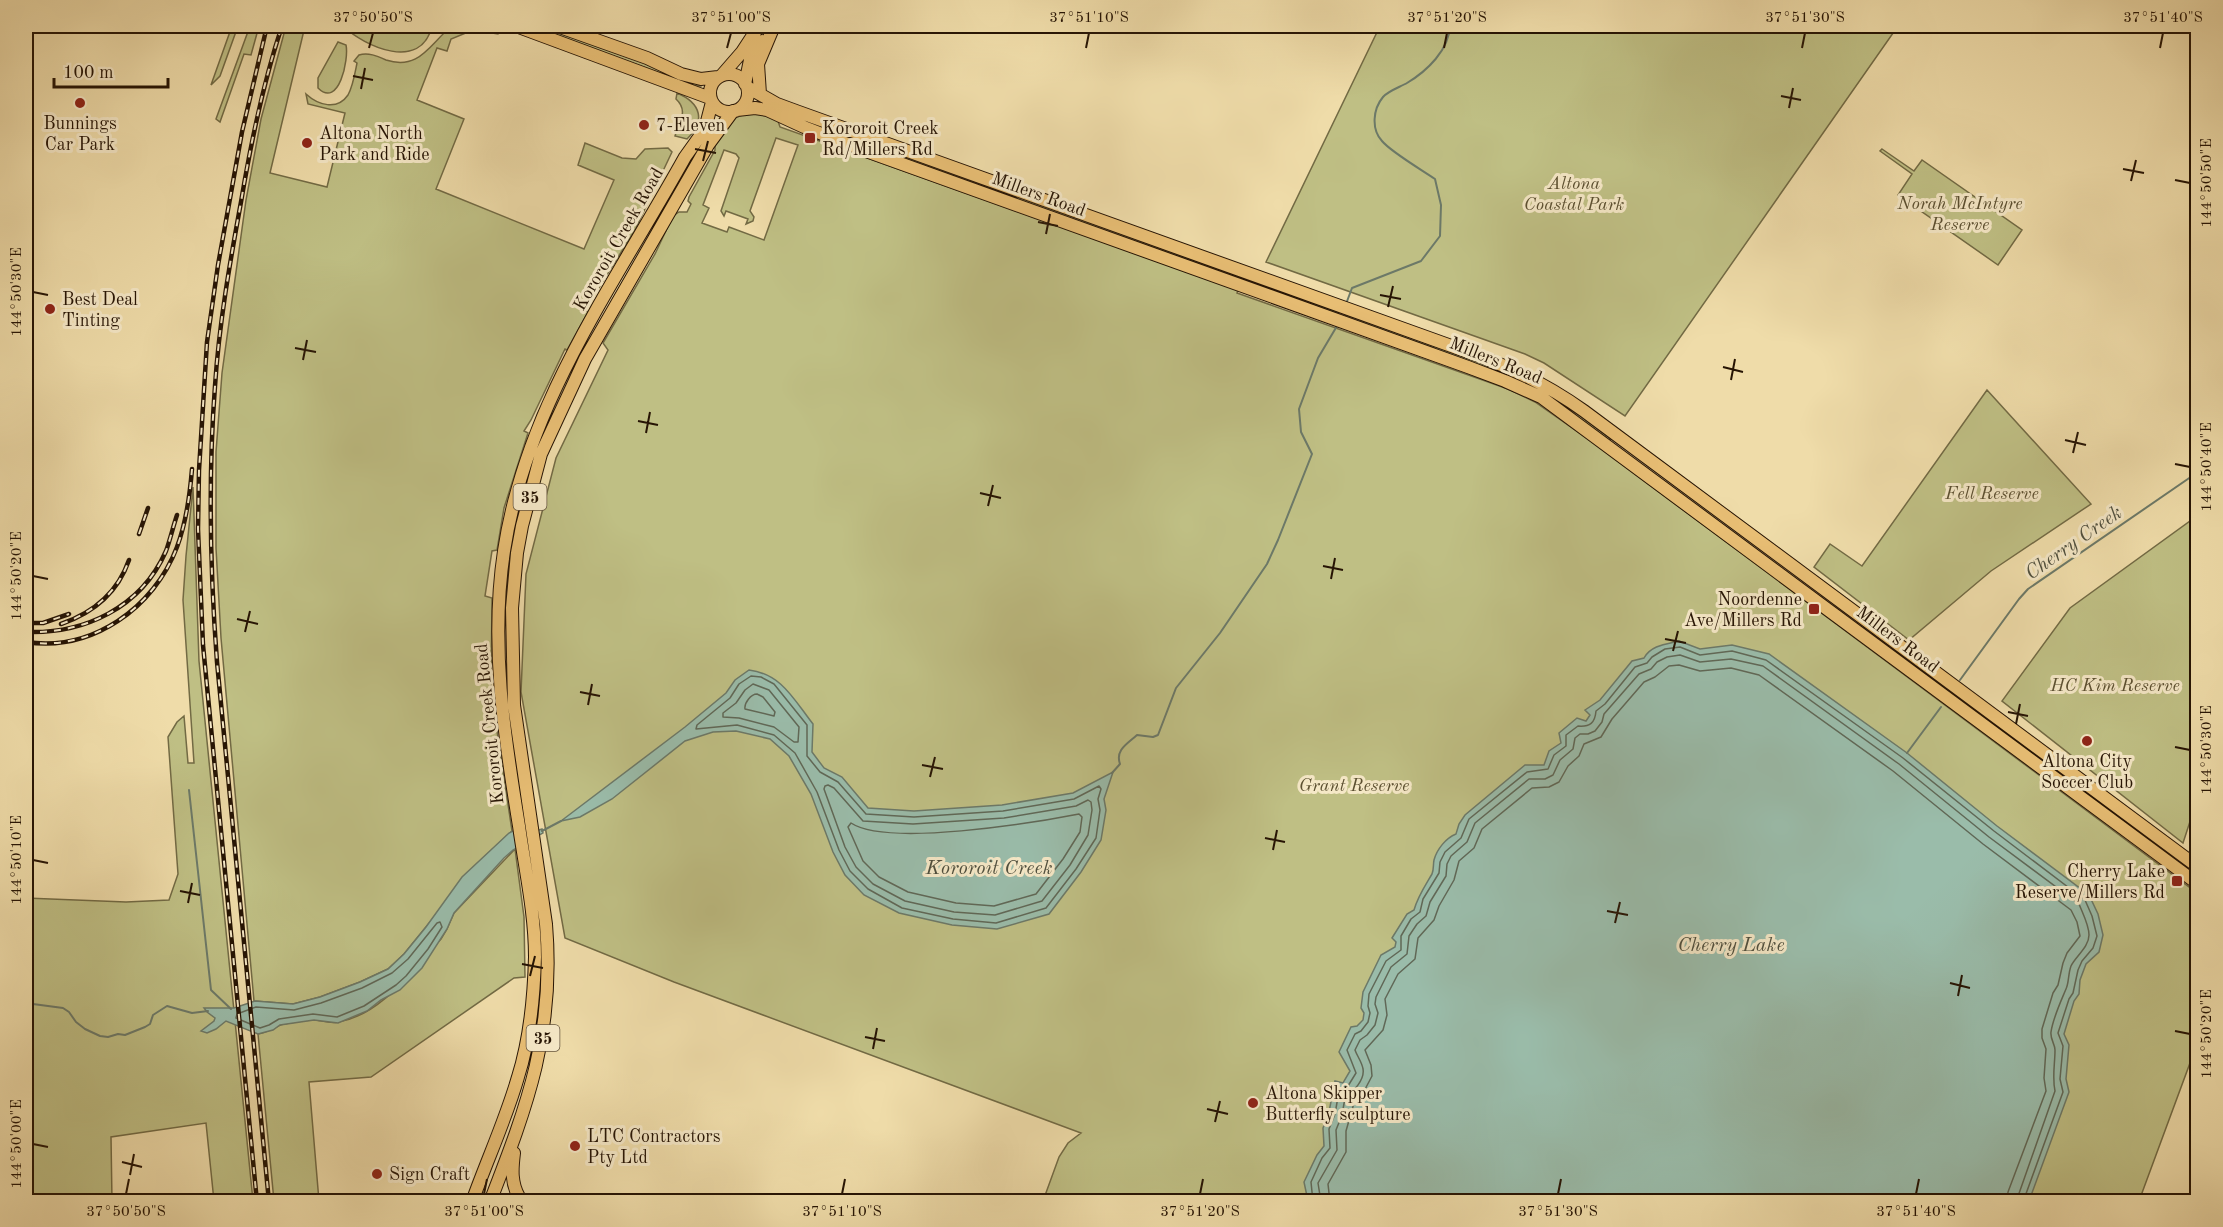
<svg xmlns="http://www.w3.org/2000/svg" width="2223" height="1227" font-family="'Old Standard TT',serif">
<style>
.green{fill:#bfbf84;stroke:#726a44;stroke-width:1.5;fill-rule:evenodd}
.water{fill:#9abcaa;stroke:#6c7968;stroke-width:1.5}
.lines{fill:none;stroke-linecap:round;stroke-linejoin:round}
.shore{stroke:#606857;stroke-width:1.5}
.stream{stroke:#6c7968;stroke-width:2}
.major-casing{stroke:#261404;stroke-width:14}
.major{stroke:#e8be74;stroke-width:12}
.rail-casing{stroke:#261404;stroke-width:4.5}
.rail{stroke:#f5e8c7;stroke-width:2;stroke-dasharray:7;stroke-linecap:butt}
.ticks{fill:none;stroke:#261404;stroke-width:2}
.poi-dot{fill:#8f2418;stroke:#f5e8c7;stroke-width:2}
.labels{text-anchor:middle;stroke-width:6;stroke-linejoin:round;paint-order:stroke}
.shield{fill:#f5e8c7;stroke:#64543e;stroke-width:1.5}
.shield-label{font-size:16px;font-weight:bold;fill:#261404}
.poi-label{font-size:18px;fill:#261404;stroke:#f5e8c7;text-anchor:start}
.park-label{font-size:18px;font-style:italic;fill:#5c5031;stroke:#f5e8c7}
.street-label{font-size:18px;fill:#261404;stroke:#f5e8c7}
.water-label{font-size:20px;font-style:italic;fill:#4f4f3e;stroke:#f5e8c7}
.neatline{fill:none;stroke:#261404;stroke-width:2}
.ticks-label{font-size:15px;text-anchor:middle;fill:#261404}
</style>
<rect width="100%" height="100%" fill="#efdca9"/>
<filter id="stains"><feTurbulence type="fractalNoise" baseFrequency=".00333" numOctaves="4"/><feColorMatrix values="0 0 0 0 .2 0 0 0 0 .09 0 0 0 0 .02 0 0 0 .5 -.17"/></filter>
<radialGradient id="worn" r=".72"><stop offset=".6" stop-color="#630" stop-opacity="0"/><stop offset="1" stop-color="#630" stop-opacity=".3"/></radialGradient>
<path class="green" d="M232,26H238L220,76L211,85Z
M250,26H259L251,55L244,54L220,122L216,119Z
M286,26H305L270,173L327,187L345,113L308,104L306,94C318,105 337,111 348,95C353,86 355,73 357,63L354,61L359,55C368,52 377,56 386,60C420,71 430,43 452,26H483L500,31L498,34L473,30L451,39L447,51L437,48L417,100L464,119L436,189L584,249L614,180L578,165L585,143L622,158L636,159L645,149L668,148L672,152L635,230L585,310L588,312L567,350L565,349L531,420L524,431L528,433L504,508L497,550L492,551L485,596L492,598L491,691L512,831L478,863L404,954L388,969L360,982L320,997L293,1004L254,1001L221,638L216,548V452L222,373L246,200L261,119Z
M343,26H432C421,72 365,47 343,26Z
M531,26H544L702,83L701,86H695Z
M1380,26H1898L1625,416L1544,363L1525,354L1266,262Z
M338,42L346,45C349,59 339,109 318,88V78Z
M677,93C701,103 706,121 687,139L675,136C679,122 689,111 676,99Z
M758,100L1340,311L1336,315L840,137L757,103Z
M752,113L765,114L778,121L780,127L1238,290L1237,293L1508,389L1535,402L1595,444L2197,893V1044L2139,1201H1043L1059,1157L1068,1143L1081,1133L674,982L565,938L521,692L526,574L556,458L608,350L603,343L655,254L673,216L679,212H687L691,204L688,201L689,197L715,150V145L734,117ZM776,138L798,145L764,240L729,227L727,232L702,223L709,208L703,205L724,150L736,154L739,158L721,211L724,216L726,211L748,219L746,224L753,221L754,217L750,211Z
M1882,149L1914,171L1922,160L2022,230L1998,265L1898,195L1912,174L1880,151Z
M1346,313L1511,372L1552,394L1611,439L1609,440L1545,395L1434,350V348L1345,318Z
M1987,390L2091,504L1991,571L1909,640L1814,567L1830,544L1862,566Z
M193,487L199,661L253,1201H214L206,1123L111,1137L112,1201L26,1202V898L126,902L169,900L178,874L168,737L177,722L184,716L188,763H194L183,600L186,556Z
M2197,516L2198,797L2183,843L2002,701L2070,608Z
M1865,626L2129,823L2139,833L1882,645L1863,628Z
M515,849L524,917L525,977L514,978L371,1077L309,1082L319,1201H274L258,1034C268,1033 275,1026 284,1024C293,1023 306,1019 316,1020C323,1021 331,1024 338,1022C382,1015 413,969 441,939L447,929L454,913Z"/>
<path class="water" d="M1679,641L1700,649L1732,645L1769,654L1907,753L1997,826L2089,895L2098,914L2103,935L2099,952L2086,964L2080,980L2079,994L2074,1001L2064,1034L2069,1045L2066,1079L2069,1092L2029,1201H1308L1304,1182L1317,1155L1324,1146L1323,1128L1329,1112L1335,1081L1343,1083L1350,1071L1339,1052L1351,1027L1357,1026L1363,1020L1364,1013L1361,1008L1363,992L1381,955L1395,947L1396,942L1392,938L1407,914L1414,910C1418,896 1425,886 1432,874C1434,869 1433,865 1434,860C1437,849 1446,838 1456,834L1459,824L1465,815L1525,765H1544L1549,751L1561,743L1559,733L1577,718L1586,721L1590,715L1585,710L1600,700L1632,661L1644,658C1651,645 1667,644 1679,641Z
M749,670C782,674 794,700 813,724L812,752L824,768L842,777L868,808L914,811L1002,805L1073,793L1113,772L1104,799L1106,810L1101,840L1081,872L1049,914L997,929L952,925L899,913L864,895L845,875L833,852L811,794L789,756L770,739L736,731L713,732L685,741L612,799L580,817L561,821L685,727L726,693L735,680Z
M525,829L536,831L542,829L543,833L513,850L504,858L454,913L447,929L422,968L400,990L381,1000L367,1011L338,1023L314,1020L280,1025L273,1030L258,1034L226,1021L216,1029L207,1033L201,1031L214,1021L215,1018L207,1012L204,1008H234L255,1001L293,1004L320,997L360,982L388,969L404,954L426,927L462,877L509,833L515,830Z"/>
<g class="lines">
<path class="shore" d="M751,676L761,677L774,684L807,725V756L820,772L838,782L866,814L914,817L1003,811L1074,799L1099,786L1101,789L1098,799L1100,810L1096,838L1076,869L1046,908L996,923L953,919L902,908L868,889L850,871L839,850L817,792L795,753L774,735L737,725L696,729L697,725L730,698L739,684Z
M753,684L769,690L799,727L798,742H794L774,727L739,718L723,717V713L736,703L745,690Z
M757,694L763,697L775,712L774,716L745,709C744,703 751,694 757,694Z
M828,785L834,788L863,821L913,824L1004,818L1076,806L1088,800L1091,802L1092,810L1088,835L1070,865L1042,901L995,915L954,912L905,901L873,884L856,867L845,847L824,789L825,786Z
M1079,814L1082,817L1080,832L1063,859L1036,894L994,906L956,903L908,892L879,877L863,861L848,827L851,823C887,847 1033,823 1079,814Z
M440,922L442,927L428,949L406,976L396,985L364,1006L337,1017L313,1014L279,1019L269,1025L260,1028L236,1018L237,1014L256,1007L294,1010L321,1003L362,988L392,973L408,959L437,923Z
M1313,1202L1311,1182L1322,1158L1330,1148L1329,1129L1335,1114L1339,1091L1348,1086L1356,1073L1347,1050L1355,1034L1361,1031L1368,1022L1370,1013L1368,1006L1369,994L1386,961L1401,950V936L1411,919L1420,912L1423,899L1439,873L1440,862L1445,852L1461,838L1469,819L1527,772L1548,769L1554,755L1566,746V735L1578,726C1590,727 1595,723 1596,711L1605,704L1635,667L1647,663L1652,657L1665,649L1680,647L1700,655L1732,651L1766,660L1903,758L1994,831L2085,900L2092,916L2097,936L2093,948L2082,961L2078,970L2073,993L2069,999L2058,1033L2063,1046L2060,1079L2063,1092L2023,1202
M1321,1202L1318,1183L1337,1150L1336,1130L1342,1115L1345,1098C1353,1092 1365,1080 1363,1069C1362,1062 1357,1056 1355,1050L1360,1040L1367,1035L1375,1025L1378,1013L1375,1004L1376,997L1391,967L1407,954L1409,936L1417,924L1426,916L1430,902L1446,876L1447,864L1451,856L1467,842L1475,823L1529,779H1545L1553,775L1560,760L1573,749L1575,738L1580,734H1588L1595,731L1602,722L1604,714L1639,674L1651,669L1657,662L1667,657L1680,655L1700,662L1731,659L1763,666L1899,764L1989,837L2079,904C2083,914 2089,925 2089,935C2089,947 2076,956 2071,966C2068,974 2069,983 2066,989C2061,1001 2053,1018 2051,1032C2050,1039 2055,1044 2055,1050C2055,1064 2052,1077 2055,1091L2016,1202
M1330,1202L1328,1184L1346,1152V1131L1354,1103L1362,1095L1372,1076L1371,1065L1365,1050L1383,1030L1387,1015L1385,999L1398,974L1415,959L1418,938L1434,920L1439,906L1454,880L1459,861L1474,848L1482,829L1532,788L1549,787L1559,782L1568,766L1579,756L1584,744L1601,737L1612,719L1644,682L1655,677L1669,666L1679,665L1700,671L1731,668L1759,675L1893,771L1983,844L2071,910L2077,922L2080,936L2067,953L2063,963L2058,985L2053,993L2042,1029V1038L2046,1049L2044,1078L2046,1091L2008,1192L2007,1202"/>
<path class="stream" d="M1346,304L1352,288L1421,261L1440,236L1441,205L1435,179C1422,170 1391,152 1382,141C1371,129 1373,109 1383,97C1388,91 1400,87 1407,83C1427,71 1449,50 1450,26
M1960,680L2019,599L2028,589L2198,472
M1907,753L1941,707
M1112,773L1120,764C1115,750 1127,744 1137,735L1153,737L1158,735L1176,688L1220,633L1267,564L1278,540L1312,454L1301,432L1299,409L1318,358L1337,326
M189,790L211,990L231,1009
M542,831L561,821
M26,1006L33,1004L63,1008L69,1012L76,1022L85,1029L100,1036L108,1037L118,1034L125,1035L145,1027L150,1024L153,1015L167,1006L192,1013L208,1011"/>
<g class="major-casing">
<path id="major" d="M516,26L710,98
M557,26L647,58L681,74L701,79L718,77
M710 93a19 19 0 1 1 38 0a19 19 0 1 1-38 0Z
M722,75L742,52L759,26
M745,84L750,60L762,41
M747,87L777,104L796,111L1482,357C1519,371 1552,388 1584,411L2198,867
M760,94L758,64L774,26
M737,110L755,108L767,110L804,127L866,151L1468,367L1505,381L1541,397L2198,884
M514,1153C512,1169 511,1183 519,1197
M472,1202C487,1160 506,1119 518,1077C530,1039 534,997 535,957C535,913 525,869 519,826C504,735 490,643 504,551C526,404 614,285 685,157L705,129L712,102
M490,1202C528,1104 555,1032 546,924L514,705L512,608L517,553L522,526L541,454L585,359L708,145L733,111"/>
</g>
<use href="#major" class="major"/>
<g class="rail-casing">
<path id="rail" d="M139,534L148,508
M26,623H43L69,614
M61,624C93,613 118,592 129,560
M26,632C84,634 141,608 166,551C170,540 173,527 177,515
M26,642C92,652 154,608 177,547C186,523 190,494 192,469
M257,1202L203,645L198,529L199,470L207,342L218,265L242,132L267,26
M269,1202L217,662C210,570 208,478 215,386C219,324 230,262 241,202C251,142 263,83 282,26"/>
</g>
<use href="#rail" class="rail"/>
</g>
<path class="ticks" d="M369,48L373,33M727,48L731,33M1086,48L1089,33M1444,48L1447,33M1802,48L1805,33M2160,48L2163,33M353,76L373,80M361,89L365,68M1781,96L1801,100M1789,108L1793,88M695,149L716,153M703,161L708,141M2123,169L2144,173M2175,180L2190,183M2131,181L2136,160M1038,222L1058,226M1046,234L1050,214M33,292L48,295M1380,295L1401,299M1388,307L1393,286M295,348L316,352M303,360L307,340M1723,367L1743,372M1731,380L1735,359M638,421L658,425M646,433L650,412M2065,440L2086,445M2073,453L2078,432M2175,464L2190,467M980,493L1001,498M988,506L993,485M1323,566L1343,570M33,576L48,579M1331,579L1335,558M237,619L258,624M245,632L250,611M1665,639L1686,643M1673,651L1678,631M580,692L600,696M588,705L592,684M2008,712L2028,716M2016,724L2020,704M2175,747L2190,750M922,765L943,769M930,777L935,757M1265,838L1285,842M1273,850L1277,830M33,860L48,863M180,891L200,895M188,903L192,883M1607,911L1628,915M1615,923L1620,902M522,964L543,968M530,976L535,956M1950,983L1970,988M1958,996L1962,975M2175,1031L2190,1034M865,1037L885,1041M873,1049L877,1028M1207,1109L1228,1114M1215,1122L1220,1101M33,1144L48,1147M122,1162L142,1167M130,1175L134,1154M126,1194L129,1179M484,1194L487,1179M842,1194L845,1179M1200,1194L1203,1179M1558,1194L1561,1179M1916,1194L1919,1179"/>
<g class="poi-dot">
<circle cx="80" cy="103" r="6"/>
<circle cx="644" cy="125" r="6"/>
<rect x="804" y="132" width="12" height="12" rx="3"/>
<circle cx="307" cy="143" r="6"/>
<circle cx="50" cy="309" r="6"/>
<rect x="1808" y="603" width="12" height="12" rx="3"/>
<circle cx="2087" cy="741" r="6"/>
<rect x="2171" y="875" width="12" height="12" rx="3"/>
<circle cx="1253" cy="1103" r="6"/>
<circle cx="575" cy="1146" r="6"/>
<circle cx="377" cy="1174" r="6"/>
</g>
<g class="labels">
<g class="shield">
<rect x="513.5" y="484" width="33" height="26" rx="4.5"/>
<rect x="526.5" y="1025" width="33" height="26" rx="4.5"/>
</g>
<g class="shield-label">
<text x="530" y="503">35</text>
<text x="543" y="1044">35</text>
</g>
<g class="poi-label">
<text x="80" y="129" text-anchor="middle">Bunnings<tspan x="80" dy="21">Car Park</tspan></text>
<text x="656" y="131">7-Eleven</text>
<text x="822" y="134">Kororoit Creek<tspan x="822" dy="21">Rd/Millers Rd</tspan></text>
<text x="319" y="139">Altona North<tspan x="319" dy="21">Park and Ride</tspan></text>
<text x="62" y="305">Best Deal<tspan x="62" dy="21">Tinting</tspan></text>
<text x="1802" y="605" text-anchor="end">Noordenne<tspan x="1802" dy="21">Ave/Millers Rd</tspan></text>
<text x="2087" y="767" text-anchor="middle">Altona City<tspan x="2087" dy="21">Soccer Club</tspan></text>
<text x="2165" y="877" text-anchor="end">Cherry Lake<tspan x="2165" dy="21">Reserve/Millers Rd</tspan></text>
<text x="1265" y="1099">Altona Skipper<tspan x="1265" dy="21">Butterfly sculpture</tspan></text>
<text x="587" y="1142">LTC Contractors<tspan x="587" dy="21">Pty Ltd</tspan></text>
<text x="389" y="1180">Sign Craft</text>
</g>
<g class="park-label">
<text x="1574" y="189">Altona<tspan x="1574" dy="21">Coastal Park</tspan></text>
<text x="1960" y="209">Norah McIntyre<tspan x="1960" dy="21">Reserve</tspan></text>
<text x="1992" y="499">Fell Reserve</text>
<text x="2115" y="691">HC Kim Reserve</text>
<text x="1354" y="791">Grant Reserve</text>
</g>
<g class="street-label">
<text transform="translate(1039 194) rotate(20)" y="6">Millers Road</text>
<text transform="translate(618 239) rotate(-60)" y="6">Kororoit Creek Road</text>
<text transform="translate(1496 360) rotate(22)" y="6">Millers Road</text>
<text transform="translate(1898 639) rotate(37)" y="6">Millers Road</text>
<text transform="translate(489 724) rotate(-96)" y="6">Kororoit Creek Road</text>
</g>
<g class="water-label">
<text transform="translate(2073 542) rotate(-35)" y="7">Cherry Creek</text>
<text x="989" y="874">Kororoit Creek</text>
<text x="1731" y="951">Cherry Lake</text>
</g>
</g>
<rect width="2223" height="1227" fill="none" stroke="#efdca9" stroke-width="66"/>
<path d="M54 78v9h114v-9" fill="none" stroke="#261404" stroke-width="3"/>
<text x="63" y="78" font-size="18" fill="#261404" stroke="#f5e8c7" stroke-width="4.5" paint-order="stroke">100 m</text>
<rect x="33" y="33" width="2157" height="1161" class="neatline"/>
<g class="ticks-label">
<text x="373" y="22">37°50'50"S</text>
<text x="731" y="22">37°51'00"S</text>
<text x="1089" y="22">37°51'10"S</text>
<text x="1447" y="22">37°51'20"S</text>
<text x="1805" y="22">37°51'30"S</text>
<text x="2163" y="22">37°51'40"S</text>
<text transform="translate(2206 183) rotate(-90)" y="5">144°50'50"E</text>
<text transform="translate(16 292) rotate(-90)" y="5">144°50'30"E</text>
<text transform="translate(2206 467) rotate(-90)" y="5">144°50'40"E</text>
<text transform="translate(16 576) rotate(-90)" y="5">144°50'20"E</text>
<text transform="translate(2206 750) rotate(-90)" y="5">144°50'30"E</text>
<text transform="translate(16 860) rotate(-90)" y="5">144°50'10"E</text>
<text transform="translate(2206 1034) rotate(-90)" y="5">144°50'20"E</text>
<text transform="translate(16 1144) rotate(-90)" y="5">144°50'00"E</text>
<text x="126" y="1216">37°50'50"S</text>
<text x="484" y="1216">37°51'00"S</text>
<text x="842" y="1216">37°51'10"S</text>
<text x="1200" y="1216">37°51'20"S</text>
<text x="1558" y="1216">37°51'30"S</text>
<text x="1916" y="1216">37°51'40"S</text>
</g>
<rect width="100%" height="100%" filter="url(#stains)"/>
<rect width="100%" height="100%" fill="url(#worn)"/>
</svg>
